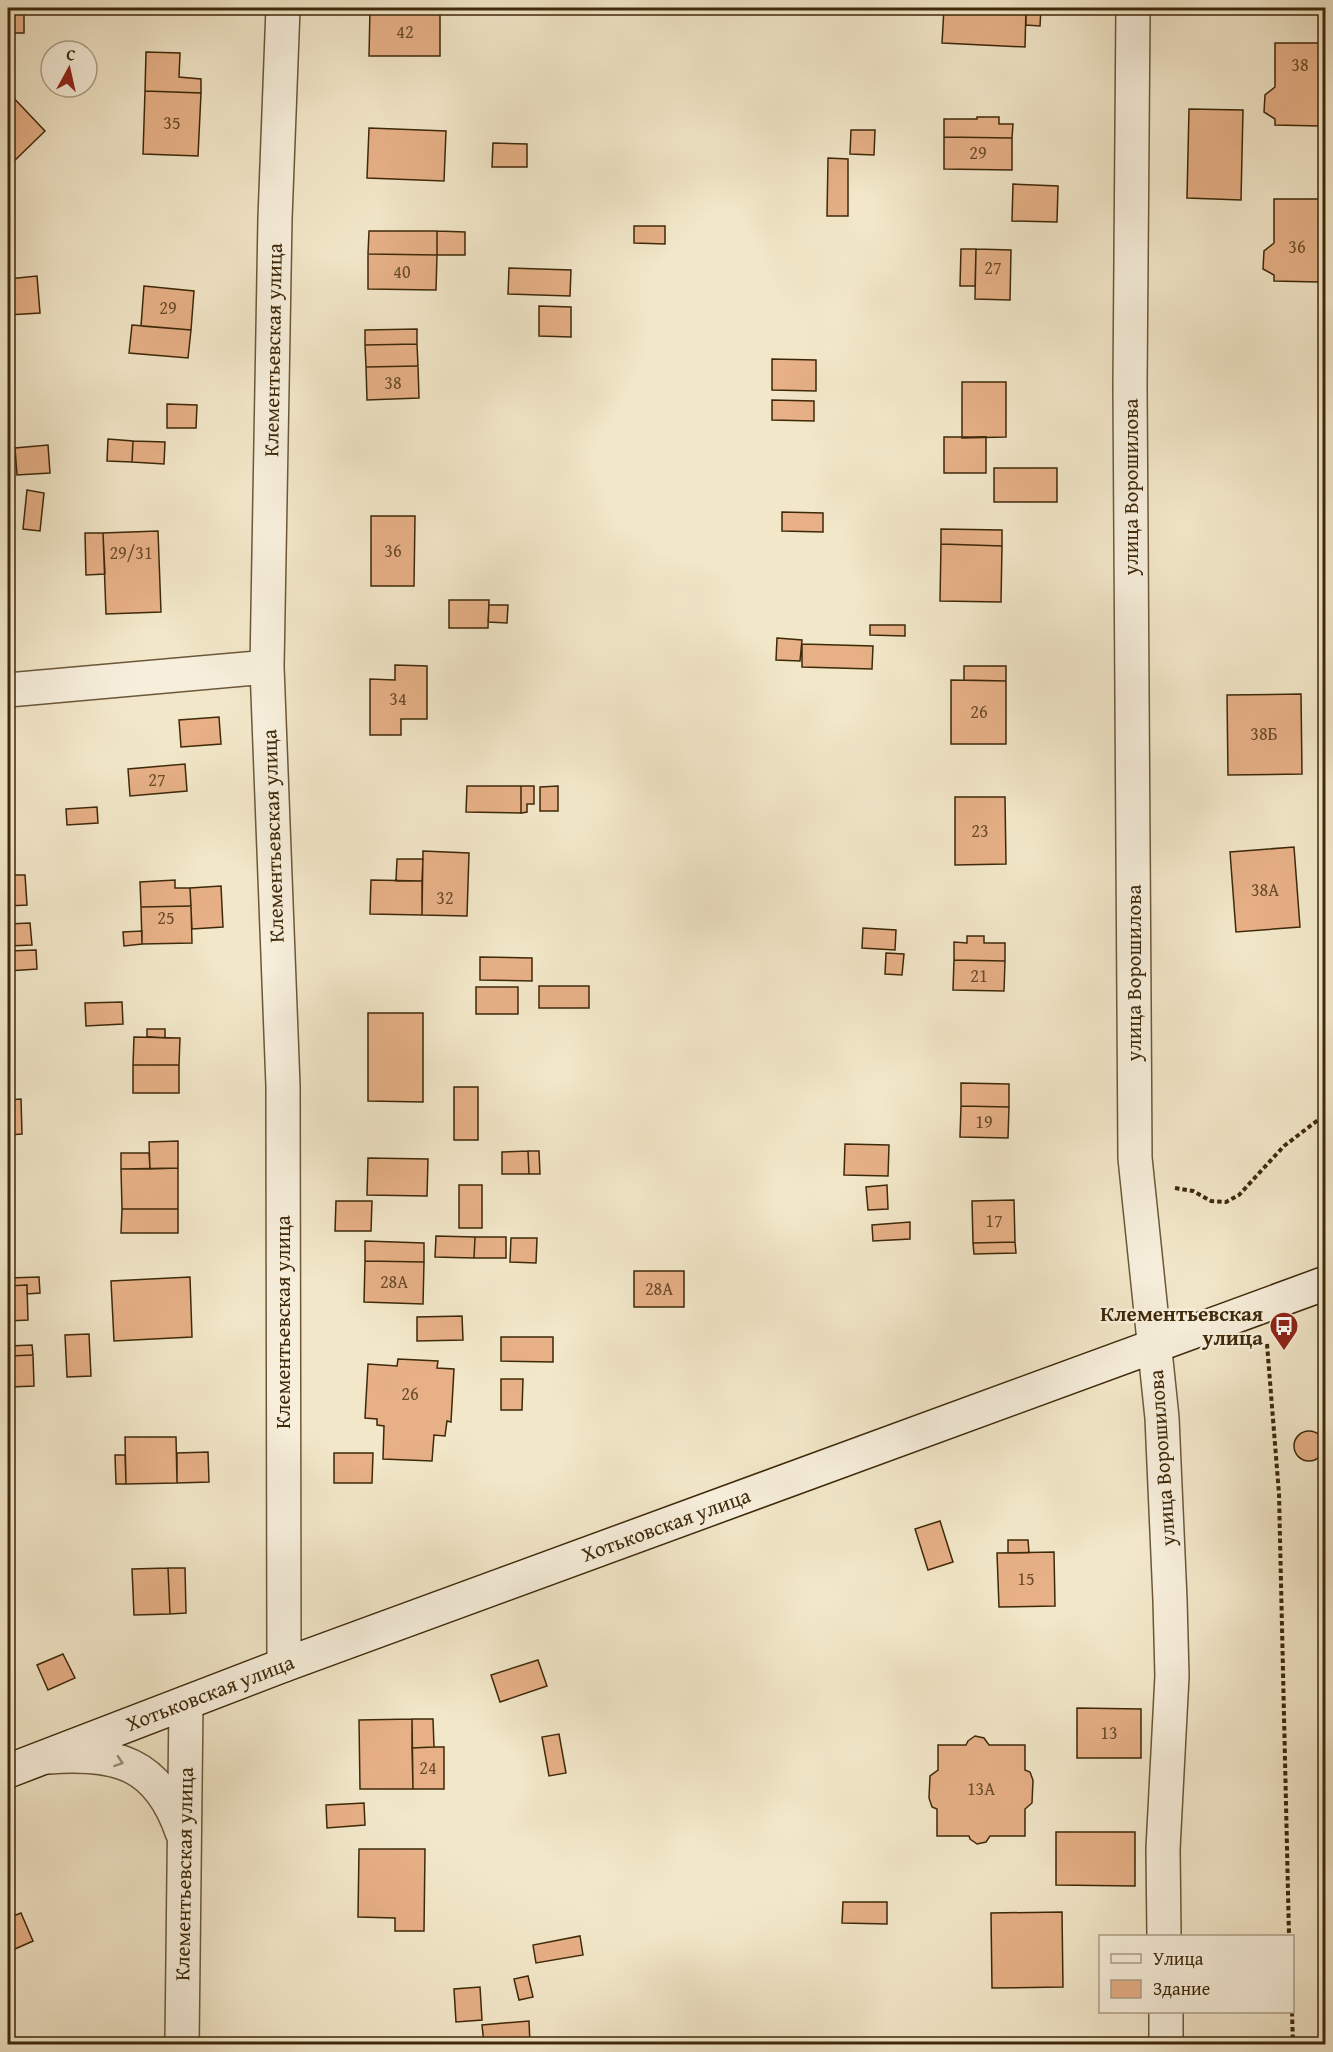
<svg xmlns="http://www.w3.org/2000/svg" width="1333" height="2052" font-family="'Gentium Book Plus',serif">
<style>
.building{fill:#e7b087;stroke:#3e2909;stroke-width:1.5}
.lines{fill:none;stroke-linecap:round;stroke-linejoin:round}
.minor-casing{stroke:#6b5839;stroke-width:36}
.tertiary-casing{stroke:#6b5839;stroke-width:36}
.secondary-casing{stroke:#3e2909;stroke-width:36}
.path{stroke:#3e2909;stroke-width:4;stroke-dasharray:4.5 3;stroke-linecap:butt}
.minor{stroke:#f7efdc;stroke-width:33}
.tertiary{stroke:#f7efdc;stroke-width:33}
.secondary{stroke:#f7efdc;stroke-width:33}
.oneway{stroke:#9a8c72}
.labels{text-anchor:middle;stroke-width:5;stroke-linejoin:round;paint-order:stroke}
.number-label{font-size:18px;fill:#684b28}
.street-label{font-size:21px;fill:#3e2909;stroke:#f7efdc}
.poi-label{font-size:21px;font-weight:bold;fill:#3e2909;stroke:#f7efdc;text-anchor:end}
</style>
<rect width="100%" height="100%" fill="#f2e7c9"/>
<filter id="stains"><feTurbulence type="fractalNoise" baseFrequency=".00333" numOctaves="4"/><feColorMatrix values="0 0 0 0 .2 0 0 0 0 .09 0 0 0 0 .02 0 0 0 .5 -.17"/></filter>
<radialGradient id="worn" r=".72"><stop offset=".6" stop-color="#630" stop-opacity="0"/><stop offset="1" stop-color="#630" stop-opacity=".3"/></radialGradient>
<path class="building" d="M8,8H24V33H8Z
M42,8H92V14L42,13Z
M370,8H440V56H369Z
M944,8H1026L1025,47L942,43Z
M1026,8H1041L1040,26L1026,25Z
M1275,43H1326V130L1320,126L1275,125V119L1264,112L1265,95L1275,87Z
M146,52L180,53L179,77L201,79V93L145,91Z
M145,91L201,93L198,156L143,154Z
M8,92L45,131L8,167Z
M1189,109L1243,110L1241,200L1187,198Z
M977,117H999V124H1013L1012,138L944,137V119H977Z
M369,128L446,131L444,181L367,178Z
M851,130H875L874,155L850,154Z
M944,137L1012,138V170L944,169Z
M493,143L527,144V167H492Z
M828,158L848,159V216H827Z
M1013,184L1058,186L1057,222L1012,221Z
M1274,199H1326V287L1319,282L1274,281V275L1263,269L1264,251L1274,243Z
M634,226H665V244L634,243Z
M369,231H437V255L368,254Z
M437,231L465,232V255H437Z
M961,249H976L975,286H960Z
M976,249L1011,250L1010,300L975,299Z
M368,254L437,255L436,290L368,289Z
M509,268L571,270L570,296L508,294Z
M37,276L40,313L8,315V279Z
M144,286L194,291L191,330L141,326Z
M539,306L571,307V337L539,336Z
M132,325L191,330L188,358L129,353Z
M417,329V344L365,345V330Z
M417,344L418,366L366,367L365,345Z
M772,359L816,360V391L772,390Z
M418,366L419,398L367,400L366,367Z
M962,382H1006V437L962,438Z
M772,400L814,401V421L772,420Z
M167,404L197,405L196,428H167Z
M944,437H986V473H944Z
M108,439L133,441L132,462L107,461Z
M133,441L165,442L164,464L132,462Z
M48,445L50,473L17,475L15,448Z
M994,468H1057V502H994Z
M27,490L44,493L40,531L23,529Z
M782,512L823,513V532L782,531Z
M371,516H415L414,586H371Z
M941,529L1002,530V546L941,544Z
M158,531L161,612L106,614L103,533Z
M85,533H103L105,574L86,575Z
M941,544L1002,546L1001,602L940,601Z
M8,557H11L14,595H8Z
M449,600H489L488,628H449Z
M489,605H508L507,623L488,622Z
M870,625H905V636L870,635Z
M777,638L802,640L800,661L776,660Z
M802,644L873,646L872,669L802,667Z
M395,665L427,666V719H401V735H370V679L395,680Z
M964,666H1006V681L964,680Z
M951,680L1006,681V744H951Z
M1301,694L1302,774L1228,775L1227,695Z
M219,717L221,744L181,747L179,720Z
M185,764L187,791L130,796L128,769Z
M467,786H521V813L466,812Z
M521,786H534V804H527V812L521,813Z
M558,786V811H540V787Z
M955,797H1005L1006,864L955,865Z
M97,807L98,823L67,825L66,809Z
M1294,847L1300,927L1236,932L1230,852Z
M423,851L469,853L467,916L422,915Z
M397,859H423L422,881H396Z
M8,875H25L27,905L8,906Z
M175,880V888H190L191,906L141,907L140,882Z
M371,880L422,881V915L370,914Z
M221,886L223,927L192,929L190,888Z
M191,906L192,943L142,944L141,907Z
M30,923L32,945L8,946V924Z
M863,928L896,930L895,950L862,948Z
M142,931V944L124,946L123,932Z
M967,936H984V943H1005V961L954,960V942L967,943Z
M36,950L37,969L8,971V951Z
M886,953L904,954L902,975L885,974Z
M480,957L532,958V981L480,980Z
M954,960L1005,961L1004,991L953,990Z
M539,986H589V1008H539Z
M476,987H518V1014H476Z
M122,1002L123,1024L86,1026L85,1003Z
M368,1013H423V1102L368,1101Z
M147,1029H165V1038L147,1037Z
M134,1037L180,1038L179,1065H133Z
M133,1065H179V1093H133Z
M961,1083L1009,1084V1107L961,1106Z
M454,1087H478V1140H454Z
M21,1099L22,1134L8,1135V1100Z
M961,1106L1009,1107L1008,1138L960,1137Z
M178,1141V1168L150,1169L149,1142Z
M13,1144L14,1181H8V1145Z
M845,1144L889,1145L888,1176L844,1175Z
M528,1151H539L540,1174H529Z
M528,1151L529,1174H502V1152Z
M121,1153H149L150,1169H121Z
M368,1158L428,1159L427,1196L367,1195Z
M178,1168V1209H122L121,1169Z
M459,1185H482V1228H459Z
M887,1185L888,1209L868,1210L866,1187Z
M1014,1200L1015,1242L973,1243L972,1201Z
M336,1201H372L371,1231H335Z
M122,1209H178V1233H121Z
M910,1222V1239L873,1241L872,1225Z
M436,1236L475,1237L474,1258L435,1257Z
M475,1237H506V1258H474Z
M511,1238H537L536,1263L510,1262Z
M365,1241L424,1243V1262L365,1261Z
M1015,1242L1016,1253L974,1254L973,1243Z
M365,1261L424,1262L423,1304L364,1302Z
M634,1271H684V1307H634Z
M39,1277L40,1293L27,1294V1285L8,1286V1278Z
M190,1277L192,1337L114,1341L111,1281Z
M27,1285L28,1320L8,1321V1286Z
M462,1316L463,1340L417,1341V1317Z
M89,1334L91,1376L67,1377L65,1335Z
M501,1337H553V1362L501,1361Z
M32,1345L33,1355L10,1356L9,1346Z
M33,1355L34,1386L11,1387L10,1356Z
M398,1359L438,1361L437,1368L454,1369L451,1422L447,1421L445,1436L434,1435L432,1461L383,1459L384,1426L377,1425V1419L365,1418L368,1364L397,1366Z
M501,1379H523L522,1410H501Z
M1294 1446a15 15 0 1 1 30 0a15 15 0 1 1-30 0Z
M125,1437H176L177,1483L126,1484Z
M208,1452L209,1482L177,1483V1453Z
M334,1453H373L372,1483H334Z
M115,1455H125L126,1484H116Z
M940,1521L953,1562L928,1570L915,1529Z
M1008,1540H1028L1029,1553H1008Z
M1054,1552L1055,1606L999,1607L997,1553Z
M168,1568L170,1614L134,1615L132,1569Z
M168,1568H185L186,1613L170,1614Z
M63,1654L75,1678L48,1690L37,1665Z
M538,1660L547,1686L500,1702L491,1675Z
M1077,1708L1141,1709V1758H1077Z
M412,1719H433L434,1747L412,1748Z
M412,1719L413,1789H360L359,1720Z
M559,1734L566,1773L549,1776L542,1737Z
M975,1736L984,1738L989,1745H1025V1770L1030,1772L1033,1780L1032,1803L1025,1809V1836H990L986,1842L977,1844L970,1839L969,1836H937V1809L932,1807L929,1798L930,1776L938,1770V1745H966L968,1741Z
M434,1747H444V1789H413L412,1748Z
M364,1803L365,1825L327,1828L326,1805Z
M1056,1832H1135V1886L1056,1885Z
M359,1849H425L424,1931H395V1918L358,1917Z
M843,1902H887V1924L842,1923Z
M1062,1912L1063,1987L992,1988L991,1913Z
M21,1913L33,1941L8,1952V1918Z
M580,1936L583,1955L536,1963L533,1945Z
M528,1976L533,1997L519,2000L514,1979Z
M480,1987L482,2020L456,2022L454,1989Z
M529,2021L530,2044H484L482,2025Z
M376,2039L421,2041L420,2044H376Z"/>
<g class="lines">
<g class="minor-casing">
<path id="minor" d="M283,8L275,218L267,667L283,1086L284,1665
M1133,8L1130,386L1135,1158L1162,1418L1170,1600L1172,1676L1163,1849L1164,1936
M8,690L267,667
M1166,2012V2044"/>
</g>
<g class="tertiary-casing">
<path id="tertiary" d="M48,1757C116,1752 158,1762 182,1832
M182,2044L186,1703"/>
</g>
<g class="secondary-casing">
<path id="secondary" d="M8,1771L284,1665L1326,1283"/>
</g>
<path class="path" d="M1175,1188L1193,1191L1211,1201L1226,1202L1239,1195L1284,1146L1326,1114
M1267,1344L1279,1494L1289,1936
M1292,2012L1293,2044"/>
<use href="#minor" class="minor"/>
<use href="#tertiary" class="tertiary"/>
<use href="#secondary" class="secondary"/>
</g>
<defs><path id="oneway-chevron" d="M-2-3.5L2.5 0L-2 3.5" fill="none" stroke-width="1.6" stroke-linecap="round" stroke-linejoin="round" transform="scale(1.5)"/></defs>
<use class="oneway" href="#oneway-chevron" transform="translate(119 1762) rotate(19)"/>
<defs>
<g id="bus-pin" transform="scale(1.5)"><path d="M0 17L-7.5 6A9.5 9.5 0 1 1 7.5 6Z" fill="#8f2418" stroke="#f7efdc"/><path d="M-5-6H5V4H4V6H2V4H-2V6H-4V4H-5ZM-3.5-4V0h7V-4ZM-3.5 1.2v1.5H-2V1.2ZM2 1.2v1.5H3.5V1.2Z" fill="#fff"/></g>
</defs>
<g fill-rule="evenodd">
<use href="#bus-pin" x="1284" y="1326"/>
</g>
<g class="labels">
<g class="number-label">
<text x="405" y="38">42</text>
<text x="1300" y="71">38</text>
<text x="172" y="129">35</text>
<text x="978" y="159">29</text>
<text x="1297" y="253">36</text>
<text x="993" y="274">27</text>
<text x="402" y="278">40</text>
<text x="168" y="314">29</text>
<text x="393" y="389">38</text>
<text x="393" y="557">36</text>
<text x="131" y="559">29/31</text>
<text x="398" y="705">34</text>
<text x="979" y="718">26</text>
<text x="1264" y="740">38Б</text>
<text x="157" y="786">27</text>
<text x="980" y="837">23</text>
<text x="1265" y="896">38А</text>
<text x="445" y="904">32</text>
<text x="166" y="924">25</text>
<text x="979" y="982">21</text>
<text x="984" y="1128">19</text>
<text x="994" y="1227">17</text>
<text x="394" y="1288">28А</text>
<text x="659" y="1295">28А</text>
<text x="410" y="1400">26</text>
<text x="1026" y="1585">15</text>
<text x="1109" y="1739">13</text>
<text x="428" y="1774">24</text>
<text x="981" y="1795">13А</text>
</g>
<g class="street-label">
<text transform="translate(273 350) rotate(-89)" y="7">Клементьевская улица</text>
<text transform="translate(1131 487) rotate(-90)" y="7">улица Ворошилова</text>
<text transform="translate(273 836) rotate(-92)" y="7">Клементьевская улица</text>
<text transform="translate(1134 973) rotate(-90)" y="7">улица Ворошилова</text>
<text transform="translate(283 1322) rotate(-90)" y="7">Клементьевская улица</text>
<text transform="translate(1162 1458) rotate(-94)" y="7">улица Ворошилова</text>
<text transform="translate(666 1525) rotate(-20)" y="7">Хотьковская улица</text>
<text transform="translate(210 1693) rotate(-21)" y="7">Хотьковская улица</text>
<text transform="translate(184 1874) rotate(-89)" y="7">Клементьевская улица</text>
</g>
<g class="poi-label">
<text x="1263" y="1321">Клементьевская<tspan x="1263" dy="24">улица</tspan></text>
</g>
</g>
<rect width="1333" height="2052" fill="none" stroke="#f2e7c9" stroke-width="30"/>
<rect x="9" y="9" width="1315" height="2034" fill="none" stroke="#3e2909" stroke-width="3"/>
<rect x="15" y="15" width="1303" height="2022" fill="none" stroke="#3e2909" stroke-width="1.5"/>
<rect x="1099" y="1935" width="195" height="78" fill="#f7efdc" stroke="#ada088" stroke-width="1.5"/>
<rect x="1111" y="1954" width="30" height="9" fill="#f7efdc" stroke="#ada088" stroke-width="1.5"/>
<text x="1153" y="1965" font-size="18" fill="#3e2909">Улица</text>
<rect x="1111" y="1980" width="30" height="18" fill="#e7b087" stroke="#ada088" stroke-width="1.5"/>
<text x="1153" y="1995" font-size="18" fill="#3e2909">Здание</text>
<g transform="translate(69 69) rotate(8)"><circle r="28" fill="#f7efdc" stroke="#ada088" stroke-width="1.5"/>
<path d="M0-4.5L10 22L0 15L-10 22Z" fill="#8f2418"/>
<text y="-9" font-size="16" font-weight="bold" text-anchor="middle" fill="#3e2909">С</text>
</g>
<rect width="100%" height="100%" filter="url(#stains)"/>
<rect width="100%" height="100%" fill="url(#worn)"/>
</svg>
